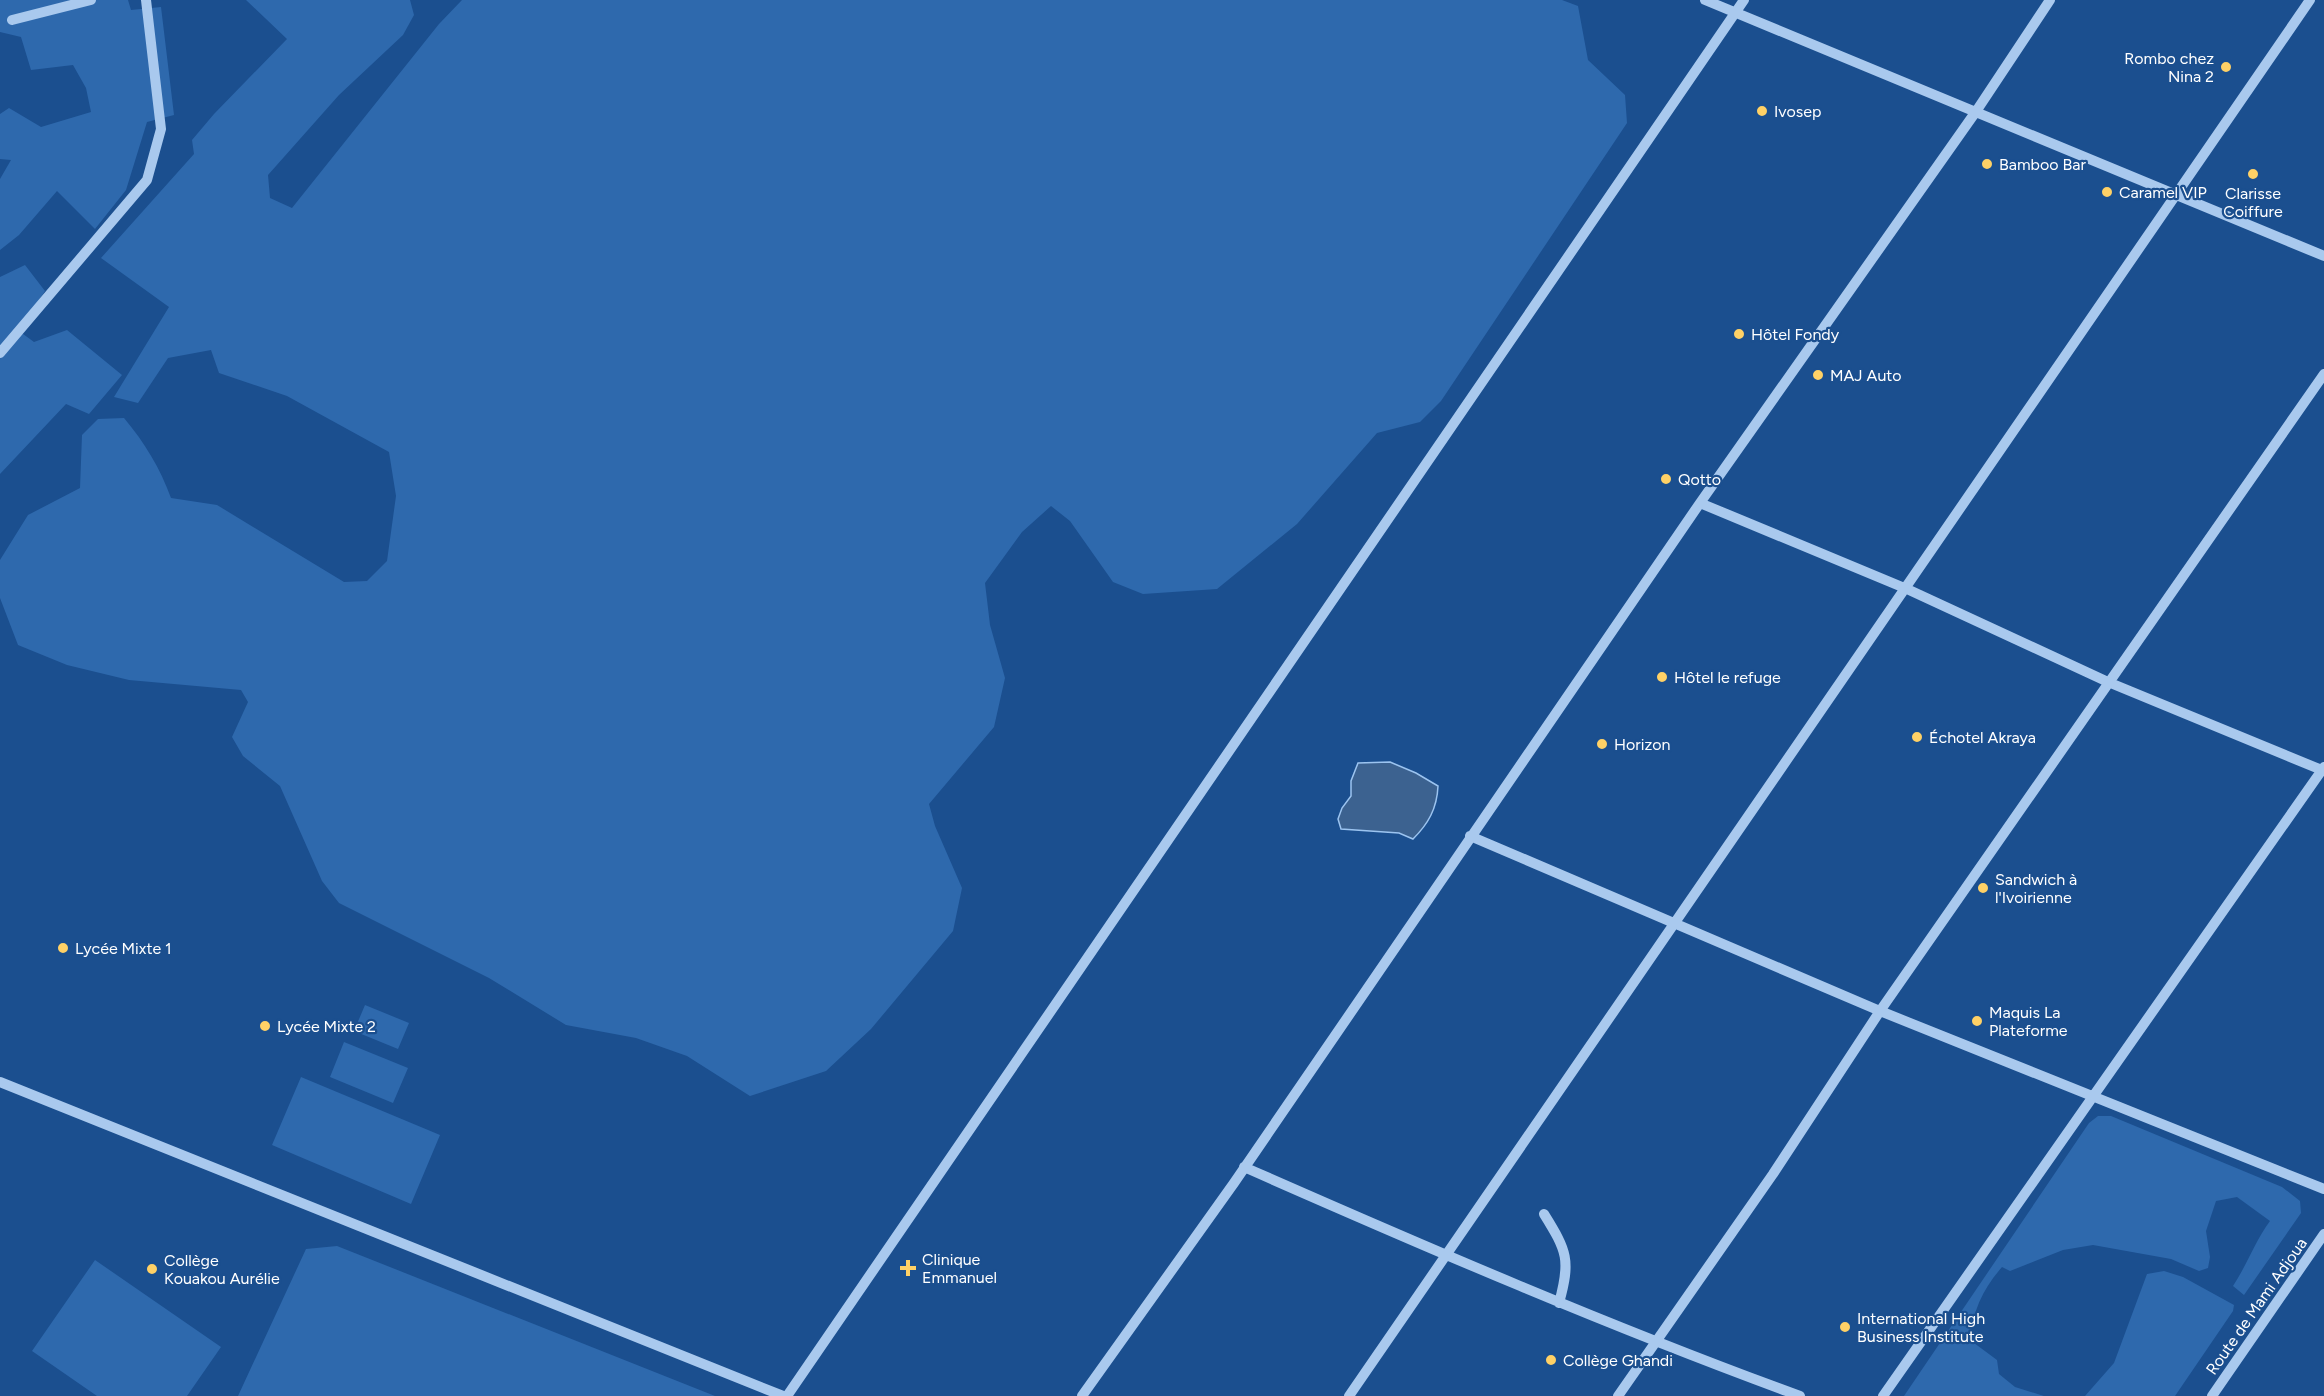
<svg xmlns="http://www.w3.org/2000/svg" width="2324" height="1396" font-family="Figtree,sans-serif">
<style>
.green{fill:#2e69ad}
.water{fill:#3c6290;stroke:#9cc4f0;stroke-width:1.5}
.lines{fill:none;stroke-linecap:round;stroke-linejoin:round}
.minor{stroke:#a9c9ee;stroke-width:10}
.poi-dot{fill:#ffd166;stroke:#1b4f8f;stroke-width:2}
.labels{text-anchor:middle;stroke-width:4.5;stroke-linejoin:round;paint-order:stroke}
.poi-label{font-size:16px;fill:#fff;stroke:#1b4f8f;text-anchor:start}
.street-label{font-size:16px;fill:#fff;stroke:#1b4f8f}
</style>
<rect width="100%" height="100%" fill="#1b4f8f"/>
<path class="green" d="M0,0H128L131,10L161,7L174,115L147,122L126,190L95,229L57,191L19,235L0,250V179L11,160L0,159V114L9,108L41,127L91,112L86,88L73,65L31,70L21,37L0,32Z
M246,0H410L414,15L403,35L339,95L268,175L270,198L292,208L439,24L462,0H1562L1578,6L1588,60L1625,95L1627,123L1441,401L1420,422L1377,433L1297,524L1217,589L1143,594L1113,582L1070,521L1051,506L1022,532L985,583L990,625L1005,678L994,727L929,804L935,826L962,888L953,931L871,1029L826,1071L750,1096L687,1056L636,1038L566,1025L489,978L339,903L322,881L280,786L243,756L232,737L248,702L241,690L129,680L67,665L18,645L0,598V560L28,515L80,488L82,435L98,419L124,418C145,443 160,468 171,498L217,505L344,582L367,581L387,561L396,496L389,452L287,396L219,373L211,350L168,358L138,403L114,397L169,307L101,258L194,154L192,140L214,114L287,39Z
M25,265L45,291L19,331L34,342L67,330L122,375L89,414L66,404L0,474V277Z
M365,1005L409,1023L398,1049L354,1031Z
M344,1042L408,1068L393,1103L330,1077Z
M301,1077L440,1135L411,1204L272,1145Z
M2098,1116H2111L2282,1187L2300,1201L2301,1213L2244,1295L2233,1286C2247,1265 2255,1241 2270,1221L2237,1197L2216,1201L2206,1231L2210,1257L2208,1268L2199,1271L2171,1259L2093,1245L2063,1250L2010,1271L2002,1267C1983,1289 1973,1310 1970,1340L1997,1360L1999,1374L2015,1387L2044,1396H1904L2089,1123Z
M337,1246L715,1396H238L306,1249Z
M95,1260L221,1347L187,1396H97L32,1351Z
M2164,1271L2183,1277L2234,1305L2233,1311L2175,1396H2085L2114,1363L2147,1274Z"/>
<path class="water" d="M1390,762L1416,773L1438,786C1437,809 1428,824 1413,839L1399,833L1341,829L1338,819L1342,808L1351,796V781L1358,763Z"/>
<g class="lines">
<path class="minor" d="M1705,0L2324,256
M12,20L91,0
M0,353L147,180L161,129L146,0
M1700,503L1907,589L2108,682L2324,771
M1470,836L1880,1011L2324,1189
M0,1082L783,1396
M1244,1167C1428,1248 1611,1327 1800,1396
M1544,1214C1567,1251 1571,1260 1559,1303
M787,1396L1744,0
M1082,1396L1234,1183L1700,503L1977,110L2050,0
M1349,1396L2310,0
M1618,1396L1773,1174L1880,1011L2324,374
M1883,1396L2324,767
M2212,1396L2324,1234"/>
</g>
<g class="poi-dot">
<circle cx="2226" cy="67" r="6"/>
<circle cx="1762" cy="111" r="6"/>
<circle cx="1987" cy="164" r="6"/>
<circle cx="2253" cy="174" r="6"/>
<circle cx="2107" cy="192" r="6"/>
<circle cx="1739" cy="334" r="6"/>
<circle cx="1818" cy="375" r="6"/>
<circle cx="1666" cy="479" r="6"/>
<circle cx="1662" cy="677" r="6"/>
<circle cx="1917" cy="737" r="6"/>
<circle cx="1602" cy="744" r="6"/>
<circle cx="1983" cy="888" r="6"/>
<circle cx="63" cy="948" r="6"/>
<circle cx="1977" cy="1021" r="6"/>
<circle cx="265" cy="1026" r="6"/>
<path d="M905 1259h6v6h6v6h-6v6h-6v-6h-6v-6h6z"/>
<circle cx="152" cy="1269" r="6"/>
<circle cx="1845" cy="1327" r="6"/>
<circle cx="1551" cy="1360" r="6"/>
</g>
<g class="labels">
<g class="poi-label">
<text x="2214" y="64" text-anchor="end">Rombo chez<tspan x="2214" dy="18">Nina 2</tspan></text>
<text x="1774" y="117">Ivosep</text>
<text x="1999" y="170">Bamboo Bar</text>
<text x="2119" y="198">Caramel VIP</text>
<text x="2253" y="199" text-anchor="middle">Clarisse<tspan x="2253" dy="18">Coiffure</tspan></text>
<text x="1751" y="340">Hôtel Fondy</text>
<text x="1830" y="381">MAJ Auto</text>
<text x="1678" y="485">Qotto</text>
<text x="1674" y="683">Hôtel le refuge</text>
<text x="1929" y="743">Échotel Akraya</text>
<text x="1614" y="750">Horizon</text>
<text x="1995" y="885">Sandwich à<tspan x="1995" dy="18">l'Ivoirienne</tspan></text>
<text x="75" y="954">Lycée Mixte 1</text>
<text x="1989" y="1018">Maquis La<tspan x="1989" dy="18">Plateforme</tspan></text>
<text x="277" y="1032">Lycée Mixte 2</text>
<text x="922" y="1265">Clinique<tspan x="922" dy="18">Emmanuel</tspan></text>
<text x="164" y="1266">Collège<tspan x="164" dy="18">Kouakou Aurélie</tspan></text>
<text x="1857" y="1324">International High<tspan x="1857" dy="18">Business Institute</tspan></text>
<text x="1563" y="1366">Collège Ghandi</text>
</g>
<g class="street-label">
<text transform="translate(2256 1306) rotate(-55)" y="6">Route de Mami Adjoua</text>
</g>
</g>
</svg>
